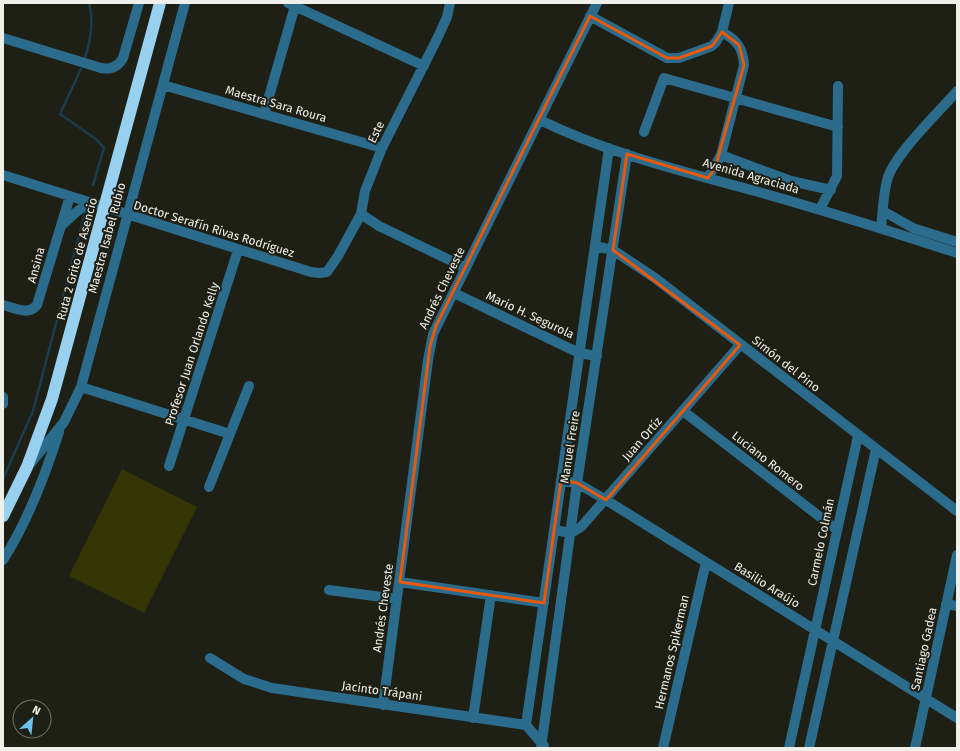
<svg xmlns="http://www.w3.org/2000/svg" width="960" height="751" font-family="'Fira Sans',sans-serif">
<style>
.green{fill:#343504}
.lines{fill:none;stroke-linecap:round;stroke-linejoin:round}
.stream{stroke:#1b3c4e;stroke-width:2.5}
.minor{stroke:#2b6b8b;stroke-width:10}
.highway{stroke:#98d0ef;stroke-width:12}
.marked{fill:none;stroke:#e8590c;stroke-width:3;stroke-linejoin:round}
.labels{text-anchor:middle;stroke-width:4;stroke-linejoin:round;paint-order:stroke}
.street-label{font-size:12px;fill:#eff0e9;stroke:#1e1f15}
</style>
<rect width="100%" height="100%" fill="#1e1f15"/>
<path class="green" d="M122,469L197,507L144,613L69,576Z"/>
<g class="lines">
<path class="stream" d="M85,58C90,42 94,20 89,3
M81,69L60,114L96,139L104,148L93,185
M3,479L33,411L85,213"/>
<path class="minor" d="M288,3L424,66
M590,16L667,58H679L712,46L716,42L722,32L729,3
M3,38L101,68C111,70 118,67 123,58L139,3
M163,85L382,148
M264,114L295,6
M540,120C607,153 682,171 755,191C823,210 890,231 957,253
M644,132L664,78L838,127
M721,155L791,181L831,190
M3,175L311,272L319,273L327,272L338,256L361,214L365,191L382,148L437,39L447,17L450,3
M708,178L721,155L744,65C743,48 737,40 722,32
M820,209L837,176L838,86
M883,211L913,228L957,242
M361,214L379,226L466,268
M61,226L75,213L90,202
M881,228C883,211 883,193 888,177C897,152 939,112 957,91
M595,246L613,250L655,278L957,511
M454,293L579,353L597,356
M3,305C15,308 28,316 37,305L70,196
M81,387L230,434
M3,397V404
M683,411L837,530
M30,464L64,422L81,387L185,3
M169,466L238,250
M561,480L577,483L606,500L957,718
M209,487L249,386
M554,530L571,533L581,527L740,345
M3,560C28,521 45,476 59,432
M400,582L544,603
M329,590L397,599
M946,604L957,606
M210,658L244,679L272,688L526,725L544,746
M383,705L428,360L433,334L597,3
M473,718L491,595
M526,725L609,148
M541,748L577,483L627,154
M663,748L706,562
M789,748L858,436
M809,748L876,449
M915,748L957,555"/>
<path class="highway" d="M3,516L27,467L52,399L160,3"/>
</g>
<path class="marked" d="M590,16L667,58H679L712,46L722,32L739,45L744,65L715,168L708,178L627,154L613,250L740,345L606,500L577,483L561,480L544,603L400,582L430,346L436,326Z"/>
<g class="labels">
<g class="street-label">
<text transform="translate(276 104) rotate(16)" y="4">Maestra Sara Roura</text>
<text transform="translate(376 132) rotate(-64)" y="4">Este</text>
<text transform="translate(751 176) rotate(16)" y="4">Avenida Agraciada</text>
<text transform="translate(214 229) rotate(17)" y="4">Doctor Serafín Rivas Rodríguez</text>
<text transform="translate(107 238) rotate(-75)" y="4">Maestra Isabel Rubio</text>
<text transform="translate(77 259) rotate(-75)" y="4">Ruta 2 Grito de Asencio</text>
<text transform="translate(36 265) rotate(-75)" y="4">Ansina</text>
<text transform="translate(442 288) rotate(-64)" y="4">Andrés Cheveste</text>
<text transform="translate(530 315) rotate(25)" y="4">Mario H. Segurola</text>
<text transform="translate(192 354) rotate(-72)" y="4">Profesor Juan Orlando Kelly</text>
<text transform="translate(786 364) rotate(38)" y="4">Simón del Pino</text>
<text transform="translate(642 439) rotate(-49)" y="4">Juan Ortíz</text>
<text transform="translate(570 447) rotate(-81)" y="4">Manuel Freire</text>
<text transform="translate(768 461) rotate(38)" y="4">Luciano Romero</text>
<text transform="translate(821 542) rotate(-78)" y="4">Carmelo Colmán</text>
<text transform="translate(767 585) rotate(32)" y="4">Basilio Araújo</text>
<text transform="translate(383 608) rotate(-82)" y="4">Andrés Cheveste</text>
<text transform="translate(924 649) rotate(-78)" y="4">Santiago Gadea</text>
<text transform="translate(672 652) rotate(-77)" y="4">Hermanos Spikerman</text>
<text transform="translate(382 691) rotate(8)" y="4">Jacinto Trápani</text>
</g>
</g>
<rect width="960" height="751" fill="none" stroke="#eff0e9" stroke-width="8"/>
<g transform="translate(32 719) rotate(27)"><circle r="19" fill="#1e1f15" stroke="#72736a"/>
<path d="M0-3L7 15L0 10L-7 15Z" fill="#6bc3f2"/>
<text y="-6" font-size="11" font-weight="bold" text-anchor="middle" fill="#eff0e9">N</text>
</g>
</svg>
